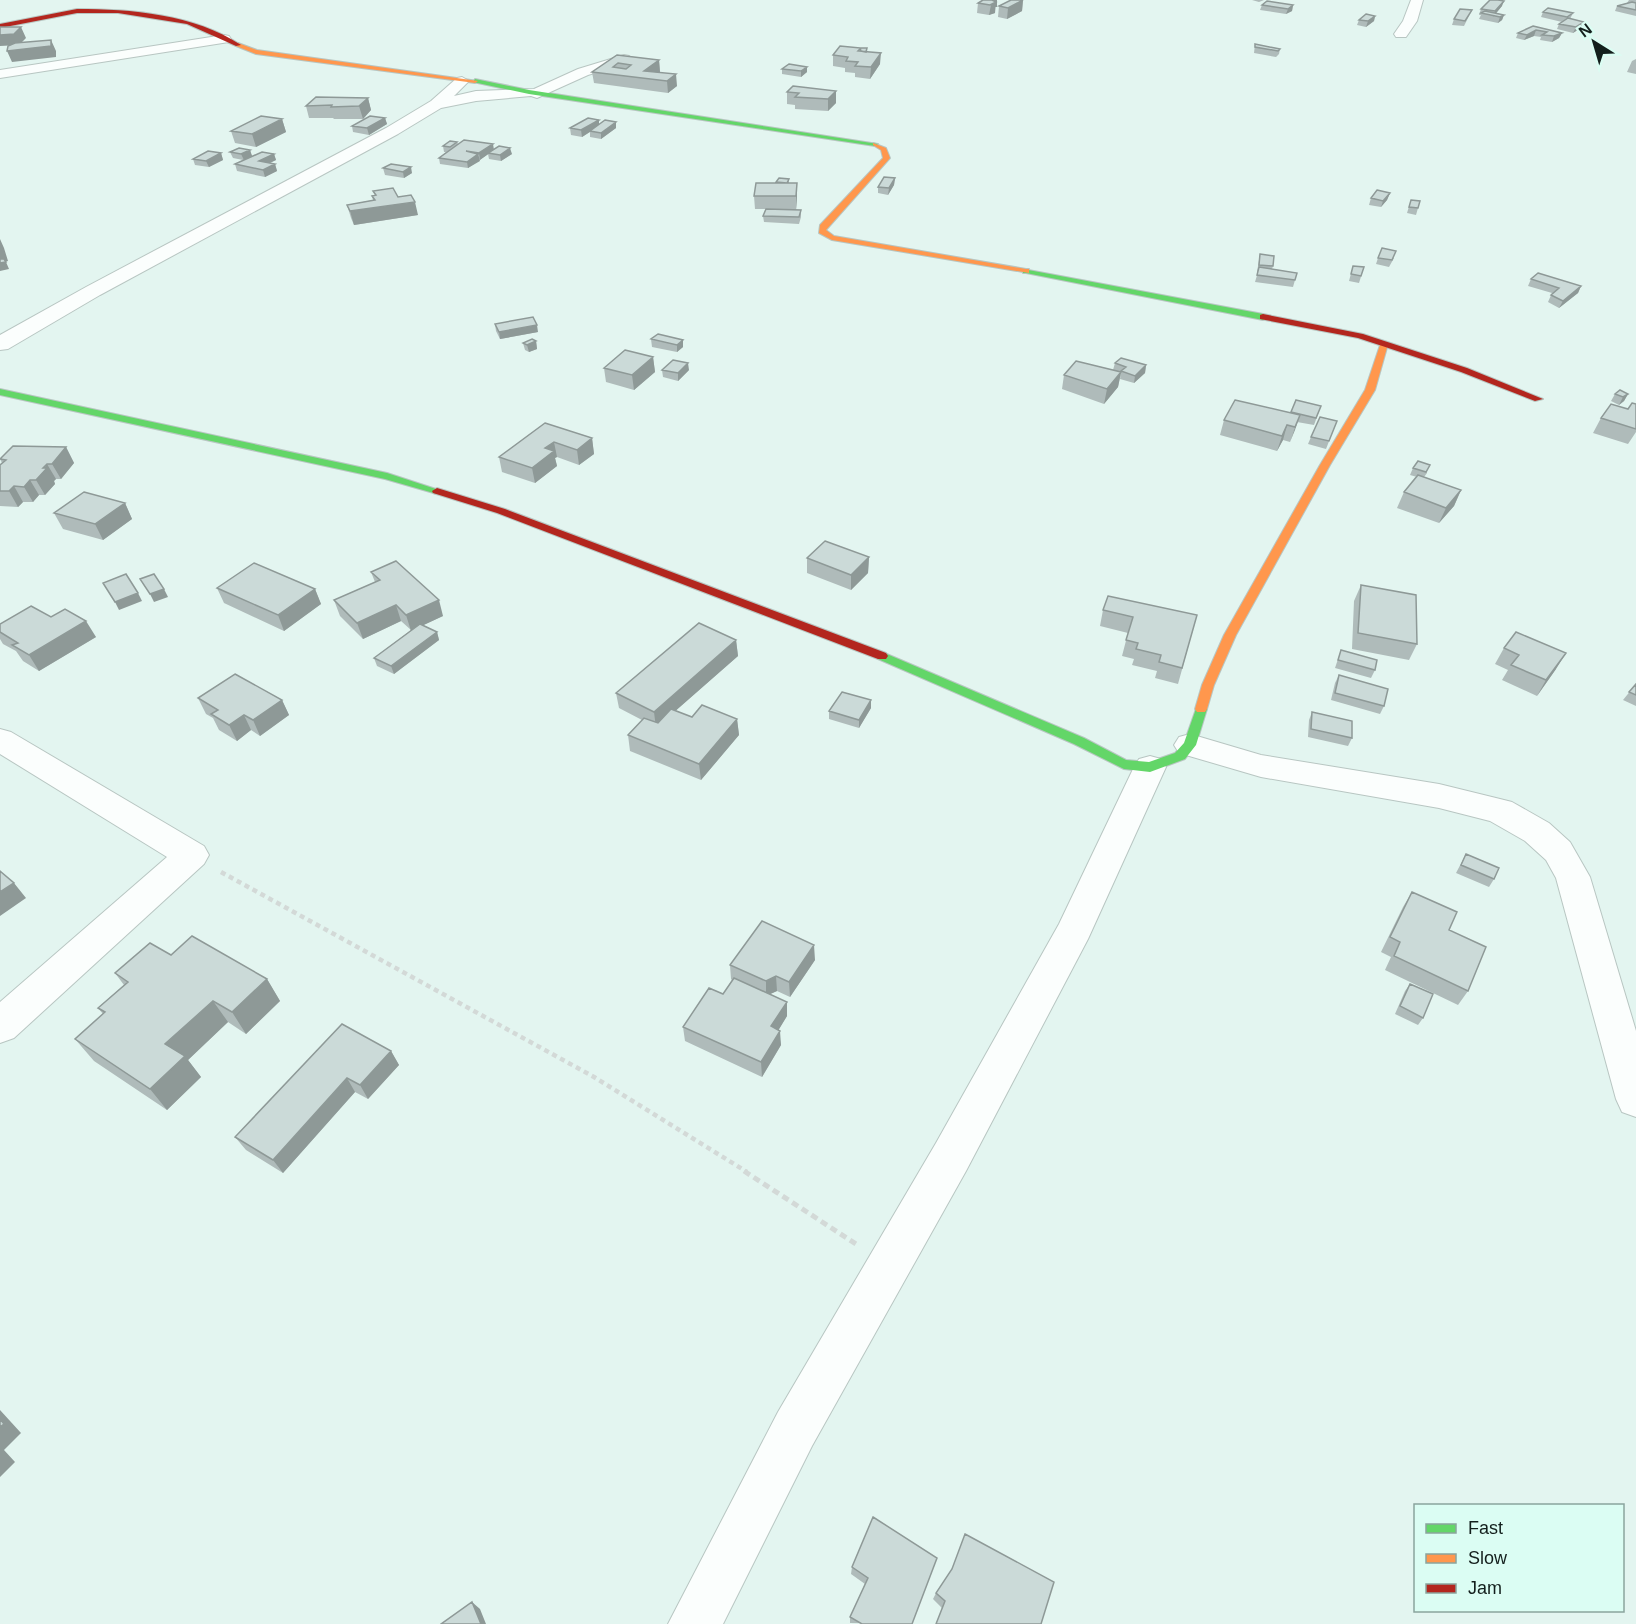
<svg xmlns="http://www.w3.org/2000/svg" width="1636" height="1624" font-family="Arial,sans-serif">
<style>
.lines{fill:none;stroke-linecap:round;stroke-linejoin:round}
.street-casing{stroke:#b8c6c2;stroke-width:2}
.fast-casing{stroke:#b8c6c2;stroke-width:2}
.slow-casing{stroke:#b8c6c2;stroke-width:2}
.jam-casing{stroke:#b8c6c2;stroke-width:2}
.path-far1{stroke:#d3d9d7;stroke-width:4.5;stroke-dasharray:5 4;stroke-linecap:butt}
.path{stroke:#d3d9d7;stroke-width:5;stroke-dasharray:7 4.5;stroke-linecap:butt}
.street{fill:#fbfefd;fill-rule:evenodd}
.fast{fill:#63d668;fill-rule:evenodd}
.slow{fill:#ff974d;fill-rule:evenodd}
.jam{fill:#b3261e;fill-rule:evenodd}
.wall{fill:#afbbba}
.shaded-wall{fill:#8e9997}
.building{fill:#cbdad8;stroke:#8e9997;stroke-width:1.5;fill-rule:evenodd}
</style>
<rect width="100%" height="100%" fill="#e3f5f0"/>
<g class="lines">
<g class="street-casing">
<path id="street" d="M1411,0H1423L1417,21L1406,37H1396L1394,34L1403,21Z
M224,35L229,36L231,39L229,42L0,78V70Z
M624,55L629,56L631,59L629,62L588,75L537,98L531,96L476,101L441,108L398,134L100,295L8,349L0,350V335L86,287L386,128L431,101L457,78L462,77L469,81L454,96L476,91L534,89L578,69Z
M0,729L11,732L204,846L209,855L204,864L14,1038L0,1043V1002L167,857L0,754Z
M1190,734L1261,755L1439,784L1500,799L1512,802L1549,823L1570,842L1590,877L1636,1031V1117L1622,1112L1616,1099L1556,878L1546,860L1525,841L1490,821L1439,808L1261,777L1179,753L1174,745L1179,737Z
M1150,756L1161,759L1166,767L1088,939L966,1171L812,1446L723,1624H668L778,1412L936,1143L1059,924L1134,767L1139,759Z"/>
</g>
<g class="fast-casing">
<path id="fast" d="M475,79L529,90L878,144L875,146L529,94L473,82Z
M1023,269L1263,314L1267,317L1263,320L1026,273H1023Z
M0,389L387,473L442,491L437,494L385,479L0,395Z
M882,652L1084,738L1126,760L1149,762L1175,753L1184,743L1197,706H1205L1207,709L1196,745L1185,759L1150,772L1124,769L1074,744L878,659L876,656L878,653Z"/>
</g>
<g class="slow-casing">
<path id="slow" d="M238,43L257,50L478,81L475,83L256,54L236,46Z
M873,143L886,148L890,158L826,230L834,236L1026,269H1029V273L832,240L819,233L820,225L883,158L881,150L873,145Z
M1381,342L1388,344L1375,390L1330,465L1236,635L1214,685L1207,709L1205,712H1197L1195,709L1202,685L1224,635L1320,465L1365,390Z"/>
</g>
<g class="jam-casing">
<path id="jam" d="M77,9C131,9 194,14 241,45L236,46L187,24L118,13H77L0,28V24Z
M1263,314L1363,334L1467,368L1543,399L1535,401L1461,372L1358,338L1260,319V315Z
M437,488L505,509L886,653L888,656L886,659H878L497,513L433,493L432,491Z"/>
</g>
<path class="path-far1" d="M221,872L594,1077L747,1172"/>
<path class="path" d="M744,1171L856,1244"/>
<use href="#street" class="street"/>
<use href="#fast" class="fast"/>
<use href="#slow" class="slow"/>
<use href="#jam" class="jam"/>
</g>
<path class="wall" d="M983,0H997L995,13L989,15L977,13L978,3Z
M1023,0L1022,11L1007,19L998,17L999,6Z
M1252,0H1264L1259,2Z
M1629,0H1636V16L1615,11L1617,6L1627,3Z
M1262,5H1293L1292,11L1286,14L1260,10Z
M1502,6L1496,13L1504,15L1502,20L1498,23L1479,19L1481,15H1479L1481,9Z
M1472,10L1464,26L1452,25L1454,19Z
M1543,12L1573,13L1570,19L1582,27L1573,33L1557,29L1559,24L1562,22L1541,17Z
M1375,16L1374,21L1366,27L1357,25L1359,20Z
M1533,26L1562,33L1559,38L1552,42L1540,40L1541,37L1534,36L1524,40L1516,38L1518,33Z
M1255,44L1280,49L1279,54L1276,57L1254,53Z
M867,52L880,64L870,79L855,77V73L845,72V68L833,66V55Z
M617,55L659,60L660,72H659L677,86L668,93L594,83L592,72Z
M1636,59V74L1627,72L1632,61Z
M782,69L807,72L801,77L782,74Z
M836,91V103L828,111L795,109V105L787,104V92Z
M368,98L371,110L363,119H334L333,118H309L306,106Z
M385,118L387,124L369,135L353,132L352,126Z
M282,119L286,132L256,147L235,143L231,131Z
M599,124L616,128L601,139L590,137V132L582,137L571,135L570,128Z
M457,142L458,144L494,149L512,154L501,161L489,159L488,154L468,168L440,164L439,158L446,152H444L443,146Z
M250,150L252,156L274,154L276,160L270,163L275,164L277,171L265,177L237,171L235,164L243,160L233,158L230,152Z
M221,153L223,160L209,167L195,165L193,159Z
M383,168L412,173L404,178L385,175Z
M895,178L894,185L888,195L878,193V187Z
M789,179V183H797V196L796,210H801V217L799,224L764,222L763,216L766,209H755L754,196L776,183V182Z
M373,191L398,197L418,215L354,225L351,218L347,205L373,200L372,196H375Z
M1390,193L1387,200L1381,207L1369,205L1371,198Z
M1411,200L1418,208L1416,215L1407,213Z
M1260,254L1273,266L1272,269L1297,273L1293,287L1255,282L1258,272H1257Z
M1378,258H1394L1389,267L1376,264Z
M1353,266L1364,267L1359,283L1349,281Z
M1531,279L1581,286L1578,293L1559,308L1548,302L1552,293L1528,286Z
M495,324L538,332L500,339L496,331Z
M651,339L683,340V347L677,352L652,347Z
M536,341L537,349L529,352L525,350L523,343Z
M653,357L655,372L634,390L606,382L604,368Z
M1115,363L1146,365L1145,373L1134,383L1120,379L1121,373L1118,387L1104,404L1062,389L1064,375L1113,370Z
M662,370H689L678,381L663,377Z
M1615,394H1628L1624,401L1619,405L1611,401Z
M1636,404V432L1628,444L1593,433L1601,418L1628,409Z
M1321,406L1314,425L1297,422L1290,442L1283,440L1277,451L1220,435L1224,420L1290,412Z
M1337,421L1326,449L1308,444L1311,437Z
M545,423L592,438L594,454L579,465L557,457L555,458L557,466L535,483L502,472L499,457Z
M66,447L74,463L61,479H56L54,481L55,484L45,495H39L33,502H23L18,507L0,506V465L2,463L0,459Z
M1418,461L1427,473L1424,477L1461,490L1454,506L1439,523L1397,508L1404,492L1417,477L1410,475L1413,468Z
M125,503L132,519L103,540L63,529L54,513Z
M869,557L868,573L851,590L807,573V558Z
M371,572L443,616L423,625L437,632L439,640L394,674L377,666L374,658L411,630L401,621L363,639L340,616L334,600L375,582Z
M1361,585L1417,644L1409,660L1352,649L1354,601Z
M217,588L315,589L321,604L284,631L224,603Z
M1103,610L1197,615L1178,684L1155,678L1157,671L1132,665L1134,659L1122,656L1128,633L1100,626Z
M51,617L96,637L39,671L23,661L16,651L3,644L0,639V624Z
M736,640L738,656L675,711L692,717L737,719L739,735L701,780L630,751L628,735L642,720L619,708L616,693Z
M1504,648L1556,669L1537,696L1502,680L1508,670L1495,664Z
M1341,650L1375,670L1371,678L1335,668Z
M1339,675L1384,706L1380,714L1331,700L1335,683Z
M1636,684V706L1623,700Z
M198,698L282,700L289,715L260,736L251,730L237,741L219,730L213,718L206,714Z
M871,708L859,728L829,719V711Z
M1312,712L1352,738L1348,746L1308,737L1309,720Z
M1466,854L1494,879L1489,887L1456,873Z
M1412,892L1468,991L1458,1005L1385,970L1391,957L1381,952L1403,907Z
M171,955L267,979L280,1001L246,1034L228,1022L188,1060L201,1077L167,1110L94,1061L75,1039L103,1014L98,1008L124,985L115,973Z
M815,960L790,997L777,991L770,994L787,1016L778,1030L781,1045L762,1077L685,1041L683,1027L723,994L732,980L731,979L730,965Z
M1410,984L1423,1018L1418,1025L1395,1014L1405,991Z
M391,1051L399,1065L368,1099L355,1092L283,1173L246,1150L235,1137Z
M873,1517L912,1624L850,1623V1617L865,1584L851,1574L852,1567Z
M936,1593L1041,1624H936L942,1608L933,1599Z"/>
<path class="shaded-wall" d="M992,0H997V7H995V13L989,15Z
M1023,0L1022,11L1007,19L1008,8Z
M1504,1L1502,6L1493,17L1495,11Z
M1293,5L1292,11L1286,14L1288,9Z
M1504,15L1502,20L1498,23L1500,17Z
M1375,16L1374,21L1366,27L1368,21Z
M1584,22L1582,27L1573,33L1576,27Z
M21,27L26,38L19,45L0,46V35Z
M1536,30L1534,36L1524,40L1527,35Z
M1562,33L1559,38L1552,42L1554,36Z
M51,40L56,51V57L12,62L7,51Z
M881,53L880,64L870,79L871,67Z
M659,60L660,72L650,79L644,71Z
M807,67V72L801,77V71Z
M676,74L677,86L668,93L667,81Z
M836,91V103L828,111V99Z
M368,98L371,110L363,119L359,106Z
M385,118L387,124L369,135L367,128Z
M282,119L286,132L256,147L252,134Z
M599,120V126L582,137L581,130Z
M616,122V128L601,139V133Z
M493,144L494,150L480,160L479,153Z
M510,148L512,154L501,161L500,155Z
M250,150L252,156L244,160L241,154Z
M221,153L223,160L209,167L206,161Z
M274,154L276,160L261,167L259,161Z
M478,154L480,161L468,168L467,162Z
M275,164L277,171L265,177L263,170Z
M411,167L412,173L404,178L403,172Z
M895,178L894,185L888,195L889,188Z
M797,183V196L796,210V196Z
M1390,193L1387,200L1381,207L1383,201Z
M415,202L418,215L354,225L350,211Z
M0,239L4,248L8,261L0,263Z
M6,262L9,269L0,271V263Z
M1581,286L1578,293L1559,308L1563,301Z
M537,325L538,332L500,339L499,332Z
M683,340V347L677,352V345Z
M536,341L537,349L529,352L527,345Z
M653,357L655,372L634,390L632,375Z
M688,363L689,370L678,381V373Z
M1146,365L1145,373L1134,383L1135,376Z
M1121,372L1118,387L1104,404L1107,389Z
M1628,394L1624,401L1619,405L1623,397Z
M1300,415L1295,430L1290,442L1295,427Z
M1287,425L1283,440L1277,451L1282,436Z
M592,438L594,454L579,465L577,450Z
M554,442L557,457L555,458L557,466L535,483L532,468L545,448Z
M66,447L74,463L61,479L52,464Z
M47,464L56,479L54,481L55,484L45,495L36,480Z
M30,480L39,495L33,502L24,487Z
M14,486L23,502L18,507L9,491Z
M1461,490L1454,506L1439,523L1446,508Z
M125,503L132,519L103,540L95,524Z
M869,557L868,573L851,590V575Z
M164,589L168,597L154,602L150,594Z
M315,589L321,604L284,631L278,615Z
M138,593L142,601L119,610L115,602Z
M439,600L443,616L411,631L406,615Z
M396,605L401,621L363,639L357,623Z
M86,621L96,637L39,671L29,655Z
M437,632L439,640L394,674L391,666Z
M736,640L738,656L656,728L654,712Z
M1566,653L1556,669L1537,696L1546,680Z
M282,700L289,715L260,736L253,720Z
M871,700V708L859,728V720Z
M244,715L251,730L237,741L229,725Z
M737,719L739,735L701,780L699,764Z
M14,883L26,898L0,916V892Z
M814,945L815,960L790,997L789,982Z
M776,976L777,991L766,996V981Z
M267,979L280,1001L246,1034L232,1012Z
M213,1001L228,1022L188,1060L201,1077L167,1110L150,1089L165,1044Z
M787,1002V1016L772,1041L771,1026Z
M780,1031L781,1045L762,1077L761,1062Z
M391,1051L399,1065L368,1099L360,1085Z
M347,1078L355,1092L283,1173L273,1160Z
M0,1410L21,1433L4,1450L15,1462L0,1477Z
M472,1602L480,1609L486,1624H481Z"/>
<path class="building" d="M983,0H992L996,2L990,5L978,3Z
M1011,0H1023L1008,8L999,6Z
M1490,0H1498L1504,1L1495,11L1481,9Z
M1267,1L1293,5L1288,9L1262,5Z
M1632,2L1636,3V10L1617,6Z
M1548,8L1573,13L1567,17L1543,12Z
M1460,9L1472,10L1465,21L1454,19Z
M1485,11L1504,15L1500,17L1481,13Z
M1366,14L1375,16L1368,21L1359,20Z
M1568,18L1584,22L1576,27L1559,24Z
M1533,26L1562,33L1554,36L1542,35L1547,32L1536,30L1527,35L1518,33Z
M0,27H21L14,34L0,35Z
M51,40V46L7,51L8,46L15,43Z
M1255,44L1280,49L1278,51L1255,47Z
M840,46L861,48L858,51L881,53L871,67L855,66L858,62L846,61L848,57L833,55Z
M860,48H867L866,52L861,51Z
M617,55L659,60L644,71L676,74L667,81L592,72ZM618,63L631,65L626,69L613,67Z
M789,64L807,67L801,71L782,69Z
M793,86L836,91L828,99L795,97L799,93L787,92Z
M316,97L368,98L359,106L331,107L332,105L306,106Z
M261,116L282,119L252,134L231,131Z
M370,116L385,118L367,128L352,126Z
M588,118L599,120L581,130L570,128Z
M605,120L616,122L601,133L590,131Z
M464,140L493,144L479,153L466,151L478,154L467,162L439,158Z
M450,141L457,142L450,147L443,146Z
M499,146L510,148L500,155L488,153Z
M239,148L250,150L241,154L230,152Z
M208,151L221,153L206,161L193,159Z
M262,152L274,154L259,161L275,164L263,170L235,164Z
M391,164L411,167L403,172L383,168Z
M884,177L895,178L889,188L878,187Z
M779,178L789,179L787,183L776,182Z
M756,183H797L796,196H754Z
M393,188L398,197L411,195L415,202L350,211L347,205L375,200L372,196L376,195L373,191Z
M1377,190L1390,193L1383,201L1371,198Z
M1411,200L1420,201L1418,208L1409,207Z
M766,209L801,210L799,217L763,216Z
M1382,248L1396,251L1392,260L1378,258Z
M1260,254L1274,256L1273,266L1259,265Z
M0,259H4L6,262L0,263Z
M1353,266L1364,267L1361,276L1351,274Z
M1259,267L1297,273L1295,280L1257,275Z
M1538,273L1581,286L1563,301L1551,295L1559,288L1531,279Z
M533,317L537,325L499,332L495,324Z
M658,334L683,340L677,345L651,339Z
M532,339L536,341L527,345L523,343Z
M625,350L653,357L632,375L604,368Z
M1121,358L1146,365L1135,376L1121,371L1126,367L1115,363Z
M673,360L688,363L678,373L662,370Z
M1076,361L1121,372L1107,389L1064,375Z
M1620,390L1628,394L1623,397L1615,394Z
M1235,400L1300,415L1295,427L1287,425L1282,436L1224,420Z
M1296,400L1321,406L1316,418L1291,412Z
M1632,403L1636,404V429L1601,418L1611,404L1628,409Z
M1320,417L1337,421L1329,441L1311,437Z
M545,423L592,438L577,450L554,442L545,448L554,451L532,468L499,457Z
M13,446L66,447L52,464H47L43,468H47L36,480H30L24,487L14,486L9,491H0V465L6,460L0,459Z
M1418,461L1430,465L1426,472L1413,468Z
M1418,475L1461,490L1446,508L1404,492Z
M84,492L125,503L95,524L54,513Z
M825,541L869,557L851,575L807,558Z
M396,561L439,600L406,615L396,605L357,623L334,600L380,580L371,572Z
M254,563L315,589L278,615L217,588Z
M126,574L138,593L115,602L103,583Z
M154,574L164,589L150,594L140,579Z
M1361,585L1416,595L1417,644L1358,633Z
M1108,596L1197,615L1182,668L1159,662L1161,655L1136,649L1138,643L1126,640L1133,617L1103,610Z
M31,606L51,617L65,609L86,621L29,655L12,645L18,643L0,632V624Z
M699,623L736,640L654,712L616,693Z
M420,624L437,632L391,666L374,658Z
M1516,632L1566,653L1546,680L1511,665L1519,655L1504,648Z
M1341,650L1377,660L1375,670L1338,660Z
M235,674L282,700L253,720L244,715L229,725L211,714L218,710L198,698Z
M1339,675L1388,689L1384,706L1335,693Z
M1636,684V695L1629,692Z
M842,692L871,700L859,720L829,711Z
M702,705L737,719L699,764L628,735L644,718L658,723L671,709L692,717Z
M1312,712L1352,721V738L1311,729Z
M1466,854L1499,868L1494,879L1461,865Z
M0,871L14,883L0,892Z
M1412,892L1457,912L1449,930L1486,947L1468,991L1394,956L1400,942L1390,937Z
M762,921L814,945L789,982L776,976L766,981L730,965Z
M192,936L267,979L232,1012L213,1001L165,1044L185,1056L150,1089L75,1039L105,1012L98,1008L128,982L115,973L150,943L171,955Z
M734,978L787,1002L771,1026L780,1031L761,1062L683,1027L709,988L723,994Z
M1410,984L1433,994L1423,1018L1400,1006Z
M342,1024L391,1051L360,1085L347,1078L273,1160L235,1137Z
M0,1419L4,1424L0,1427Z
M873,1517L937,1558L912,1624H862L850,1617L868,1578L852,1567Z
M965,1534L1054,1582L1041,1624H936L945,1601L936,1593L952,1569Z
M472,1602L481,1624H441Z"/>
<rect x="1414" y="1504" width="210" height="108" fill="#dbfdf3" stroke="#8ba49d" stroke-width="1.5"/>
<rect x="1426" y="1524" width="30" height="9" fill="#63d668" stroke="#8ba49d" stroke-width="1.5"/>
<text x="1468" y="1534" font-size="18" fill="#131f1c">Fast</text>
<rect x="1426" y="1554" width="30" height="9" fill="#ff974d" stroke="#8ba49d" stroke-width="1.5"/>
<text x="1468" y="1564" font-size="18" fill="#131f1c">Slow</text>
<rect x="1426" y="1584" width="30" height="9" fill="#b3261e" stroke="#8ba49d" stroke-width="1.5"/>
<text x="1468" y="1594" font-size="18" fill="#131f1c">Jam</text>
<g transform="translate(1594 42) rotate(323)" stroke="#dbfdf3" stroke-width="4.5" paint-order="stroke">
<path d="M0-4.5L10 22L0 15L-10 22Z" fill="#131f1c"/>
<text y="-9" font-size="16" font-weight="bold" text-anchor="middle" fill="#131f1c">N</text>
</g>
</svg>
